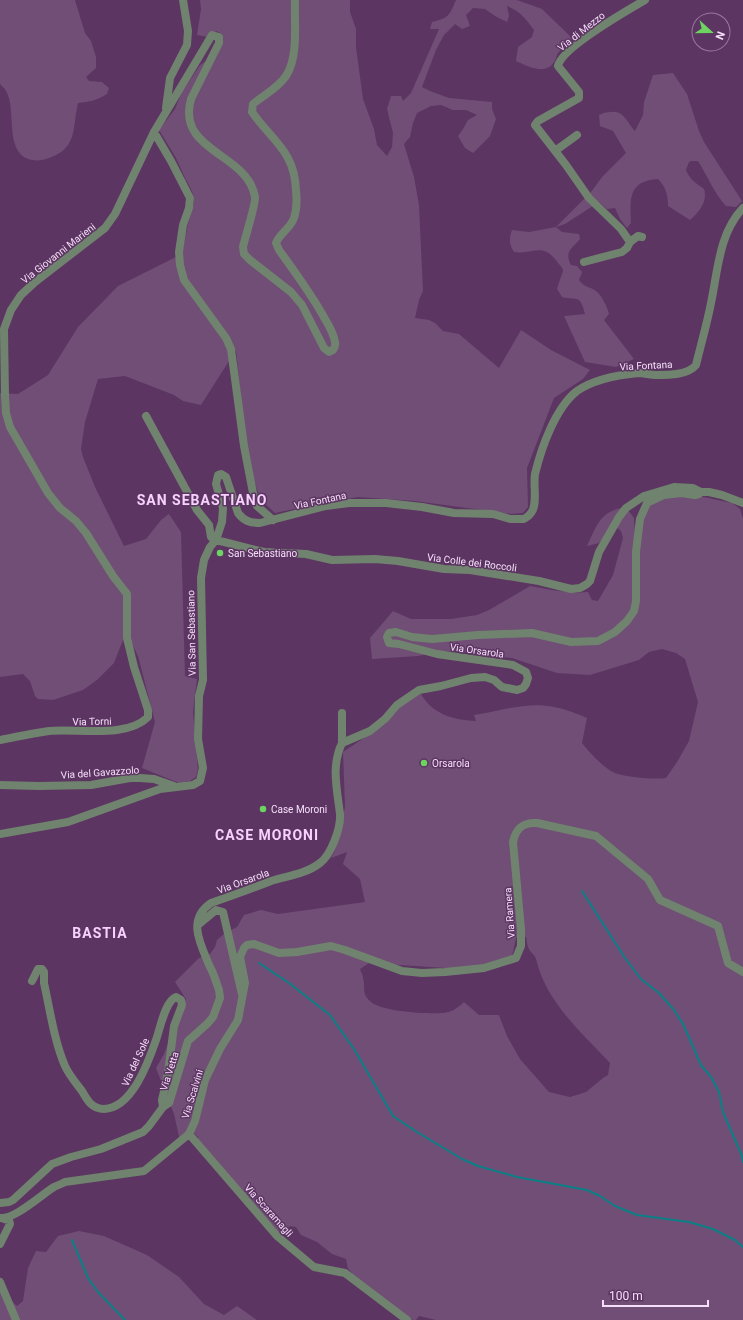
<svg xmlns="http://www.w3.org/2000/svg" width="743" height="1320" font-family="Roboto,sans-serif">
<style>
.green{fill:#704e76;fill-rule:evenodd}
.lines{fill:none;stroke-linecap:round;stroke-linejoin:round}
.stream{stroke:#0c8087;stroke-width:2}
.minor{stroke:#70836e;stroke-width:8}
.poi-dot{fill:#6dd361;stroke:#5c3562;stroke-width:1.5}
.labels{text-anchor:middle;stroke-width:3;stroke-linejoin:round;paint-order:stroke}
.street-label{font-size:10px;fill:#f6dffa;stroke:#5c3562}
.poi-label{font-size:10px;fill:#f6dffa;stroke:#5c3562;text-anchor:start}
.district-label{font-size:14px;font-weight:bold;letter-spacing:1px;fill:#f7d2fd;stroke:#5c3562}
</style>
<rect width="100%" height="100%" fill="#5c3562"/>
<path class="green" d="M0,0H75L85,33L91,41L96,57V68L86,77L89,81L102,82L109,88L107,94C98,100 89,102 78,103C72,129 78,148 49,158C42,161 34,161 28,159C4,150 17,109 6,91C5,89 2,86 0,84Z
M200,0H350V12L356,29V47L363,99L374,129L377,145L387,156L392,147L393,133L387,109L391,96H401L403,101L411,93L439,29H430L432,22C449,18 449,16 456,0H517L542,9L569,35L572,40C568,45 561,49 558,53C556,56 556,60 554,62C546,76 527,66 516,61L518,47L532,37L534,30C526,19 520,11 507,6L509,16L507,22L495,16L485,9L473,8L466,15L470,26L462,29L455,24L444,35L436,50L422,87L430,91L449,98L492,102V109L496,119L490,136L473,153L465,148L458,136L463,129L468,120L477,115L466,110H453L441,105L431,106L417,113L413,123L410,137L404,144L414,177L419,205L423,291L419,300L415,318L429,320L435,323L443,331L459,334L499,368L521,330L551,350L590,370L583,379L554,398L527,468L528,507L523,513L511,514L415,501L358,497L323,503L275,513L260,499L253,477L245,437L236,350L201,405L183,401L174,395L125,376L98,379L85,422L81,449L83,457L95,487L124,546L146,539L161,520L169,514L181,532L185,676L197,679L193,712L198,769L196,777L190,781L179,783L142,768L155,722L138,656L130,640L125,635L114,663L97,680L83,690L53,700L38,699L35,696L30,681L23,674L0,677V393L18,394L48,375L78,327L118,286L182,254L188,224L194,203V197L191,189L185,178L176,158L159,130L175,109L181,94L200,65L214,56L223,40L222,34L216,31L208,37L197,35L201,9Z
M673,73L687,94L699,131L704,142L742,201L736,207L726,206C714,193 708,177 698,161H692L689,162L686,170C690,180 696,183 704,189C708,202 699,212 690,220L668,206C668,195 666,187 658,179C628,181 630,199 631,223L627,228L620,219L615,208L607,209L599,202L565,224L556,227L562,232L579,234L580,239C572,249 564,251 571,265L577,266L582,272L579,280C585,288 589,286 596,291C602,296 607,306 609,314L604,320L634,359L616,367L585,362L564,316L585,314C580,294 578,301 562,297L557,289C558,285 562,274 563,271C563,268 560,265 558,263C543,241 534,255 514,252C509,245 509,238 512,230L529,232L556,227L591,192L602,177L626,153L613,131L600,126L599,115C603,113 606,112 611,112C624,110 628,124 635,131L643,115L644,102L653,75Z
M694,495L732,503L740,509L743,519V1320H436L419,1316L416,1320C391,1320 364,1288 350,1271C347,1268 347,1263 346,1259L332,1254L317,1242L301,1235L296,1227L290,1226L281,1235L198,1143V1137L193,1132L180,1141L174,1114L156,1068L164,1054L181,1007L186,999L175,982L199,958L210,954L215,947L217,940L225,933L237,927L244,915L261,910L278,914L365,902L360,879L343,864L347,852L331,858L335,850L345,807L343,752L385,724L414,692H420C431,714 453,720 476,721L474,715C500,711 528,701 554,707C565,709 576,713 587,718L582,743C590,753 600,764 611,771C620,777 654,780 666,778L677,762L689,741L698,702L685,659L676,653L662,649L649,652L639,660L590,675L557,673L512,658L484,656L464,652L443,651L418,656L372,659L370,638L393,611L411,619H451L477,615L489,610L530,586C548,589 568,594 588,592L592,600L598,601L613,575L623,538L621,531L615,526L599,543L587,546C597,525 600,511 626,507L634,518L635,533L647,507L663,498ZM526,937C527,941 527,946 529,949C531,953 535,955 536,959C546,1002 581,1032 610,1063L608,1075L603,1078L586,1092L570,1097L549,1092L520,1059L507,1036L499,1015H479L464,1002C458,1008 452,1012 443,1013C427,1014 381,1012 370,1001C361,993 366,987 363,978C363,975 361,972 360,969L369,963L461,969L481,966L512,957L516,938Z
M79,1231L104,1236L147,1255L179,1277L204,1304L224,1315L237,1306L257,1320H0V1291L17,1306L23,1301L28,1268L36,1251L46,1252L58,1236Z"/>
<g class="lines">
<path class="stream" d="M582,891L625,958L641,979L659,993L674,1010L683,1024L701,1065L711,1077L719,1092L723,1112L742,1156L743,1162
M259,963L289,983L330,1015L354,1049L393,1116L417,1132L462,1159L478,1166L517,1177L587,1190L600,1196L615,1206L637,1215L689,1222L713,1229L735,1240L743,1247
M72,1240L88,1278L98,1292L125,1320"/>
<path class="minor" d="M166,108L170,78L187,45L188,31L183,0
M154,132L171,161L190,198L189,208L183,225L179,252L180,265L184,280L226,338L231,349L244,446L253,493L257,506L273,520
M555,151L577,135
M630,242L638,236L642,237
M584,262L622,252L627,248L630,242L621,229L589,198L566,165L535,125L538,121L579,98V92L558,66C561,48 628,10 645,0
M146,416L197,510L209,525L211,537L216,540L264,552L306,554L332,560L375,559L398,561L444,569L470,570L539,581L571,589L580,588L587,584L590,581L599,552L619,517L626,508L644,496L674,487L693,488L701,492H709L722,495L743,503
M342,713V743
M0,740C16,737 33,733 49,731C77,728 126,739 148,717V710L134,667L127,638V594L113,576L86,533L76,521L60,508L48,493L10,427L6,413L5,396L4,329L11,310L21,295L35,282L105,228L115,214L154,132L212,35L219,37V43L191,99C176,152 248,153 255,197C256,204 245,237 243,247L244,254L250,260L291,292L302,305L324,348L329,352L333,350C335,347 336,345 335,342C334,334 329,326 325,319C312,295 295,272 279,250L276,243C280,233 290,229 294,218C297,209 297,200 296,191C295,151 272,141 252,112L253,104C264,95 278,88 286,76C299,56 294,23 295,0
M0,785L39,786L91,785L130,778H140L154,779L174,786
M0,834L68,822L160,789L193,785L200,781L203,768L198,739L199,696L203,680L201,578L204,560L210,547L216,540L222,522L223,508L216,484L218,475L221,474L226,477L238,513C244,521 250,523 260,523L326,506L349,503H386L422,507L454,513L493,514L510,519H524C526,518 529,516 531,513C538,505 533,485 535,474C541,449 555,408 577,391C594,379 618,375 638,373C644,373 650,375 656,375C669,375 688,375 696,365C701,344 707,324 711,303C718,270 719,233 743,208
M198,925L216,910L223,912L242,994
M32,981L38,969H42L44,972V983C50,1010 54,1040 65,1066C69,1075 76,1083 82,1091C87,1100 92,1109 104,1109C132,1108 148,1063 156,1040C160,1029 165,1001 176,997L181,1000L182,1005L174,1026L168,1073L162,1100L163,1107
M189,1134L277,1236L314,1267L345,1273L407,1320
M0,1203L9,1202L13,1200L52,1164L71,1157L101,1149L143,1132L149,1126L163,1107L169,1103L188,1041L208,1023L213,1017L220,998L219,990C216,982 214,974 210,967C201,945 186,920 211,903C231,896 251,889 271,881C287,876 306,874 320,863C331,855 341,828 340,814C337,789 331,766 342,743L370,731L385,719L397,705L419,690L441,686L471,678L485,677L494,680L502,687L517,690L523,688L526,684L528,678L526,672L513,665L437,654L399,644L389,643L387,637L389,633L396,632L412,637L432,639L478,635L532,633L571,642L598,641L615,632L627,621L634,611L636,601V552L638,535L640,519L647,503L664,495L681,493L695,495L699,494L701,492
M0,1218C14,1220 41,1195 54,1187C58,1185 62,1184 65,1182L144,1171L189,1134L195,1121L205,1080L220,1049L238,1020L245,983L240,957L244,948L247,945L254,944L279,953L297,952L331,946L345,950L402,971L422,973L445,972L484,968L516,958L521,946V929L513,842C516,828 523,822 537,823L596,836L648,879L660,900L718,926L728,963L743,972
M0,1244L10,1224L9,1220L4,1219
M0,1282L16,1320"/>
</g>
<g class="poi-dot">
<circle cx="220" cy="553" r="4"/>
<circle cx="424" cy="763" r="4"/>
<circle cx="263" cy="809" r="4"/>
</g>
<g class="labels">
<g class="street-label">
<text transform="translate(581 31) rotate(-38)" y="4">Via di Mezzo</text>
<text transform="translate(58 253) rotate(-38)" y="4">Via Giovanni Marieni</text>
<text transform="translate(646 365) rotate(-3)" y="4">Via Fontana</text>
<text transform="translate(320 500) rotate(-12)" y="4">Via Fontana</text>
<text transform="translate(472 562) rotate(7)" y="4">Via Colle dei Roccoli</text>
<text transform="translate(191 633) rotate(-91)" y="4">Via San Sebastiano</text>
<text transform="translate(477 650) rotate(8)" y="4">Via Orsarola</text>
<text transform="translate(92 721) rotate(-1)" y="4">Via Torni</text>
<text transform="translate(100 772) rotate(-4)" y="4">Via del Gavazzolo</text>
<text transform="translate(243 881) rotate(-20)" y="4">Via Orsarola</text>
<text transform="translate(509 913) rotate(-94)" y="4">Via Ramera</text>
<text transform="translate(135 1062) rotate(-65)" y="4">Via del Sole</text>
<text transform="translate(169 1071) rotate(-72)" y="4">Via Vetta</text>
<text transform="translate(192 1094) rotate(-73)" y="4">Via Scalvini</text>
<text transform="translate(269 1210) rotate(48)" y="4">Via Scaramagli</text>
</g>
<g class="poi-label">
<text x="228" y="557">San Sebastiano</text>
<text x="432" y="767">Orsarola</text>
<text x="271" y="813">Case Moroni</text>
</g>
<g class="district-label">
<text x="202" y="505">SAN SEBASTIANO</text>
<text x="267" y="840">CASE MORONI</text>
<text x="100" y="938">BASTIA</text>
</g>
</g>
<g transform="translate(711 32) rotate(111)"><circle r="19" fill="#5c3562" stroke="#9a799f"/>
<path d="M0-3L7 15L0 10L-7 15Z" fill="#6dd361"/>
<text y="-6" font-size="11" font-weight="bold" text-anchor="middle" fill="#f6dffa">N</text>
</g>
<path d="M603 1300v6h105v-6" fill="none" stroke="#f6dffa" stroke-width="2"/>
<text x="609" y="1300" font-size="12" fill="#f6dffa" stroke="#5c3562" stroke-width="3" paint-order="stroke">100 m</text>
</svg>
